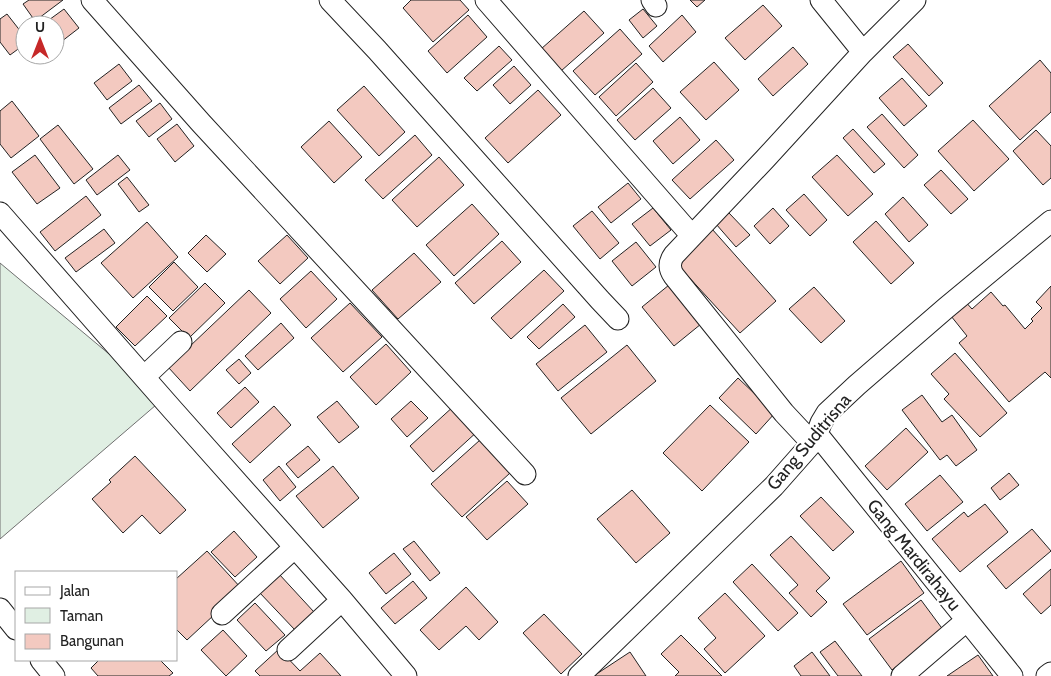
<svg xmlns="http://www.w3.org/2000/svg" width="1051" height="676" font-family="Cabin,sans-serif">
<style>
.green{fill:#e0efe3;stroke:#6f6f6f}
.building{fill:#f3c9c0;stroke:#222}
.lines{fill:none;stroke-linecap:round;stroke-linejoin:round}
.minor-casing{stroke:#222;stroke-width:23}
.minor{stroke:#fff;stroke-width:21}
.labels{text-anchor:middle;stroke-width:4;stroke-linejoin:round;paint-order:stroke}
.street-label{font-size:18px;fill:#222;stroke:#fff}
</style>
<rect width="100%" height="100%" fill="#fff"/>
<path class="green" d="M0,263L163,399L0,539Z"/>
<path class="building" d="M29,0H63L35,21L23,4Z
M411,0H460L469,10L433,42L403,8Z
M690,0H705L697,7Z
M763,5L782,26L745,60L725,38Z
M64,9L79,28L57,45L55,42V25H42Z
M643,9L657,26L643,38L629,20Z
M584,11L604,33L561,71L541,49Z
M7,14L25,37V44L10,55L0,42V19Z
M468,15L487,37L447,73L428,51Z
M682,15L696,32L663,62L649,46Z
M620,29L642,54L595,95L573,71Z
M908,44L943,83L929,96L893,57Z
M499,46L512,60L477,91L464,78Z
M793,47L808,64L773,96L758,79Z
M1040,60L1051,73V112L1020,140L989,106Z
M714,62L739,90L706,120L680,92Z
M636,63L653,82L616,116L599,97Z
M119,64L132,81L107,100L94,83Z
M514,66L531,85L510,104L493,85Z
M902,78L927,106L904,126L879,98Z
M139,85L152,101L121,124L109,108Z
M364,86L405,132L379,156L337,110Z
M653,88L671,108L635,140L617,120Z
M538,90L561,115L508,163L485,138Z
M12,101L39,136L11,158L0,144V111Z
M160,103L172,119L149,137L136,121Z
M882,114L918,155L904,168L867,127Z
M680,117L700,140L673,164L653,141Z
M973,120L1009,159L974,191L938,151Z
M329,121L362,157L334,183L301,147Z
M177,124L194,146L175,162L157,139Z
M58,125L93,169L74,184L40,139Z
M853,129L885,164L874,173L843,138Z
M1036,130L1051,146V178L1043,185L1013,151Z
M415,135L432,155L383,199L365,180Z
M716,140L734,160L690,199L672,180Z
M35,155L60,188L37,204L12,172Z
M118,155L130,170L97,195L86,180Z
M837,155L873,194L848,216L812,177Z
M439,157L464,185L417,227L392,200Z
M941,170L968,199L951,214L924,185Z
M127,177L149,205L139,212L118,184Z
M628,183L641,199L611,223L598,207Z
M804,194L827,220L810,236L786,210Z
M86,196L101,215L55,251L40,232Z
M903,197L928,225L909,242L885,214Z
M472,204L499,234L454,276L426,245Z
M653,208L671,230L650,246L632,224Z
M773,208L789,226L770,244L754,226Z
M592,211L619,243L600,259L573,226Z
M729,213L750,235L736,247L716,224Z
M876,221L914,263L891,284L853,242Z
M147,222L178,257L133,298L101,263Z
M104,229L115,243L76,272L65,258Z
M712,229L776,301L740,333L675,262Z
M206,235L226,254L207,272L188,253Z
M287,235L308,258L280,284L258,261Z
M502,241L521,262L474,304L455,283Z
M636,242L656,267L632,286L612,261Z
M414,253L441,282L398,319L372,290Z
M174,262L198,287L173,311L149,287Z
M544,270L564,291L511,339L491,318Z
M311,271L337,299L306,328L280,299Z
M205,283L225,303L189,338L169,318Z
M669,285L701,324L674,346L642,307Z
M1051,286V378L1045,372L1009,402L959,343L967,336L947,311L963,299L972,309L991,292L1003,306L1005,305L1025,329L1033,321L1031,319L1042,308L1036,302Z
M814,287L845,321L821,343L789,309Z
M249,290L271,313L190,391L168,367Z
M147,296L167,316L135,346L116,327Z
M350,303L382,337L343,372L311,338Z
M563,304L575,317L539,349L527,337Z
M281,323L294,338L258,370L245,356Z
M585,325L607,352L558,391L536,364Z
M386,344L411,372L376,405L350,377Z
M627,345L656,381L591,434L561,398Z
M955,353L1007,413L980,437L944,399L949,394L931,374Z
M239,359L251,373L239,384L226,370Z
M738,378L775,413L756,434L719,398Z
M245,387L259,402L231,428L217,413Z
M922,395L942,422L952,415L977,450L956,466L947,455L940,460L902,410Z
M337,401L359,427L339,443L317,417Z
M411,401L428,418L407,437L391,419Z
M455,405L479,430L433,472L410,446Z
M710,405L749,442L702,491L663,453Z
M274,406L291,425L250,463L232,444Z
M906,428L928,452L887,490L865,466Z
M480,440L510,473L462,517L431,484Z
M308,446L320,460L298,478L286,464Z
M135,456L186,510L160,534L142,515L123,533L92,499L111,482L109,480Z
M279,466L296,487L280,501L263,480Z
M333,466L359,498L323,528L296,496Z
M1009,473L1019,485L1000,500L991,488Z
M940,475L963,502L927,531L905,504Z
M507,481L528,504L487,540L466,517Z
M632,490L670,533L636,563L597,519Z
M821,497L854,532L833,551L800,516Z
M985,504L1008,532L960,572L932,539L964,512L968,517Z
M1032,529L1051,551L1006,589L987,566Z
M234,531L257,557L235,577L211,552Z
M791,536L830,578L816,591L827,602L811,617L789,593L798,585L770,555Z
M414,541L440,573L430,581L403,549Z
M207,551L242,589L187,640L176,629V579Z
M394,553L411,574L386,594L369,573Z
M901,561L924,593L867,635L843,604Z
M752,564L798,613L778,631L733,582Z
M1051,569V605L1041,614L1023,594Z
M279,574L314,612L295,630L259,592Z
M413,581L427,598L395,624L381,608Z
M466,587L498,622L479,640L466,626L439,650L420,630Z
M725,593L765,636L725,673L704,649L716,638L698,618Z
M921,600L944,631L892,670L869,639Z
M255,603L285,635L266,651L237,620Z
M544,614L582,654L561,674L523,633Z
M223,630L247,656L226,676L201,650Z
M681,635L722,676H675L679,672L661,654Z
M835,641L862,676H838L820,652Z
M279,649L300,671L320,653L341,676H260L255,671Z
M630,652L646,676H595V675Z
M812,652L830,676H801L794,666Z
M978,655L993,676H947Z
M99,660H160L173,673L169,676H98L91,668Z"/>
<g class="lines">
<g class="minor-casing">
<path id="minor" d="M92,0L201,123L525,474
M330,0L377,50L600,300L618,319
M486,0L692,236
M652,0L656,6
M821,0L863,52
M0,213L171,408L342,600L406,676
M144,377L181,342
M817,434L1012,676
M812,443L784,413L674,276C669,269 669,262 674,255L765,159L863,52L915,0
M0,609L16,629
M222,614L294,548
M288,650L342,600
M41,660L54,676
M579,676L774,486L812,443L817,434L821,423L827,413L857,385L946,308L1051,221
M902,676L966,621
M1047,676L1051,673"/>
</g>
<use href="#minor" class="minor"/>
</g>
<g class="labels">
<g class="street-label">
<text transform="translate(809 442) rotate(-50)" y="6">Gang Suditrisna</text>
<text transform="translate(914 555) rotate(51)" y="6">Gang Mardirahayu</text>
</g>
</g>
<rect x="15" y="571" width="162" height="90" fill="#ffffff" stroke="#a7a7a7"/>
<rect x="25" y="587" width="25" height="8" fill="#ffffff" stroke="#a7a7a7"/>
<text x="60" y="596" font-size="15" fill="#222222">Jalan</text>
<rect x="25" y="608" width="25" height="15" fill="#e0efe3" stroke="#a7a7a7"/>
<text x="60" y="621" font-size="15" fill="#222222">Taman</text>
<rect x="25" y="634" width="25" height="15" fill="#f3c9c0" stroke="#a7a7a7"/>
<text x="60" y="646" font-size="15" fill="#222222">Bangunan</text>
<g transform="translate(40 40)"><circle r="24" fill="#ffffff" stroke="#a7a7a7"/>
<path d="M0-4L9 19L0 12L-9 19Z" fill="#c62828"/>
<text y="-8" font-size="14" font-weight="bold" text-anchor="middle" fill="#222222">U</text>
</g>
</svg>
